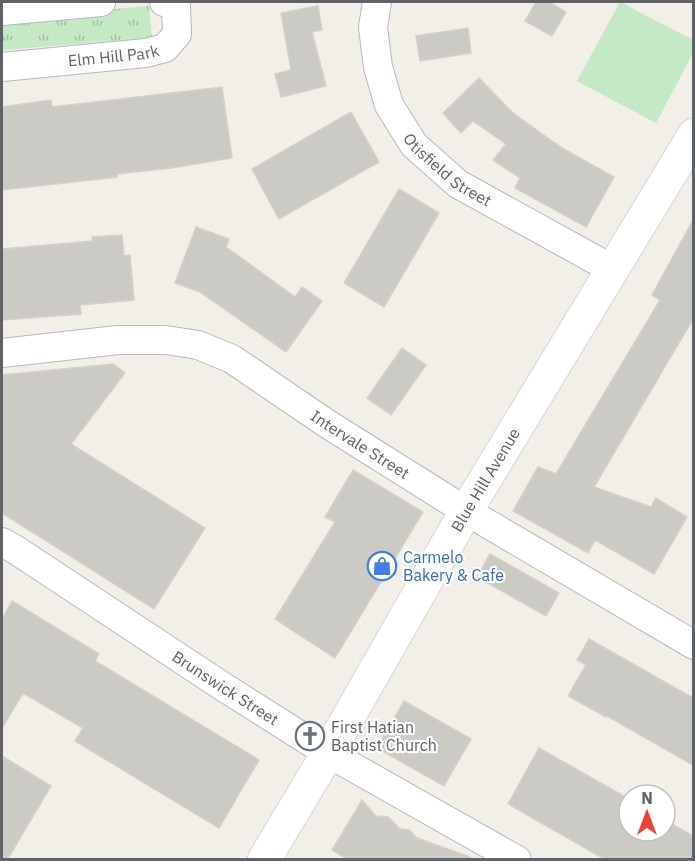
<svg xmlns="http://www.w3.org/2000/svg" width="695" height="861" font-family="'IBM Plex Sans',sans-serif">
<style>
.green{fill:#c5e8c5}
.park{fill:url(#park-tufts)}
.building{fill:#cccac5;stroke:#d6d1c6;stroke-width:1.5}
.lines{fill:none;stroke-linecap:round;stroke-linejoin:round}
.minor-casing{stroke:#b5b8bc;stroke-width:30}
.secondary-casing{stroke:#b6babf;stroke-width:34}
.minor{stroke:#fff;stroke-width:28}
.secondary{stroke:#fff;stroke-width:33}
.labels{text-anchor:middle;stroke-width:4.5;stroke-linejoin:round;paint-order:stroke}
.street-label{font-size:16px;fill:#5f6368;stroke:#fff}
.shop-label{font-size:16px;fill:#366cbe;stroke:#fff;text-anchor:start}
.worship-label{font-size:16px;fill:#5b616d;stroke:#fff;text-anchor:start}
</style>
<defs>
<pattern id="park-tufts" width="24" height="20" patternUnits="userSpaceOnUse" patternTransform="scale(1.5)"><rect width="24" height="20" fill="#c5e8c5"/><path d="M3 7l-1-3M5 7V3M7 7l1-3M15 17l-1-3M17 17v-4M19 17l1-3" fill="none" stroke="#a3c0a4"/></pattern>
</defs>
<rect width="100%" height="100%" fill="#f1efe8"/>
<path class="green" d="M620,2L693,40V53L656,123L577,81Z"/>
<path class="park" d="M149,6L152,38L2,50V19Z"/>
<path class="building" d="M536,2H549L566,12L552,36L525,21Z
M318,6L322,30L312,32L326,86L281,97L275,74L291,70L281,13Z
M468,28L471,53L420,61L416,36Z
M479,78L513,113L562,148L614,177L586,227L515,188L520,178L493,160L506,144L473,121L461,133L443,113Z
M222,87L232,158L171,168L117,174V177L2,190V107L51,100L52,107Z
M351,112L379,162L279,219L252,169Z
M399,189L439,213L384,307L344,283Z
M693,220V319L594,487L651,507L656,498L687,517L654,574L595,540L588,553L513,511L538,467L556,474L660,300L652,295Z
M196,227L229,239L226,247L295,297L302,287L322,301L286,352L200,292L175,283Z
M122,235L124,256L130,255L134,300L80,305L81,314L2,320V249L93,241L92,237Z
M402,348L426,365L391,415L367,398Z
M113,364L125,373L71,444L205,528L154,609L2,513V375Z
M353,470L423,512L335,658L275,619L335,522L325,517Z
M490,554L559,593L546,616L477,577Z
M12,601L99,654L95,661L259,760L219,828L75,741L83,728L23,693L2,728V619Z
M589,639L693,698V765L607,716L606,717L568,696L586,665L577,660Z
M404,701L471,739L444,786L377,748Z
M539,748L629,799V831H665V820L693,836V860H606L508,804Z
M2,756L51,786L7,860H2Z
M362,800L376,816L388,817L400,829L409,830L417,838L470,857L469,860H349L332,850Z"/>
<g class="lines">
<g class="minor-casing">
<g id="minor">
<path id="s1" d="M377,2L373,27L378,67L389,105L414,145L458,184L612,269"/>
<path d="M2,11L101,2"/>
<path id="s2" d="M2,67L146,53L165,48L177,34L176,6L164,2"/>
<path id="s3" d="M2,353L118,340H166L198,345L232,359L326,423L466,511L694,645"/>
<path id="s4" d="M2,542L16,550L222,686L328,753L517,860"/>
</g>
</g>
<g class="secondary-casing">
<g id="secondary">
<path id="s5" d="M264,860L328,753L466,511L694,135"/>
</g>
</g>
<use href="#minor" class="minor"/>
<use href="#secondary" class="secondary"/>
</g>
<defs>
<g id="shop-ring" transform="scale(1.5)"><circle r="9.5" fill="#fff" stroke="#3f7fe0" stroke-width="1.5"/><path d="M-5-2.5h2.3a2.7 3.5 0 0 1 5.4 0H5L5.5 6h-11ZM-1.5-2.5h3a1.5 2.3 0 0 0-3 0Z" fill="#3f7fe0"/></g>
<g id="church-ring" transform="scale(1.5)"><circle r="9.5" fill="#fff" stroke="#6b7280" stroke-width="1.5"/><path d="M-1.2-6h2.4v3.5h3.3v2.4h-3.3V6h-2.4V-.1h-3.3v-2.4h3.3Z" fill="#6b7280"/></g>
</defs>
<g fill-rule="evenodd">
<use href="#shop-ring" x="382" y="566"/>
<use href="#church-ring" x="310" y="736"/>
</g>
<g class="labels">
<g class="street-label">
<text dy="6" stroke="none"><textPath href="#s2" startOffset="112">Elm Hill Park</textPath></text>
<text dy="6" stroke="none"><textPath href="#s1" startOffset="194">Otisfield Street</textPath></text>
<text dy="6" stroke="none"><textPath href="#s3" startOffset="388">Intervale Street</textPath></text>
<text dy="6" stroke="none"><textPath href="#s5" startOffset="440">Blue Hill Avenue</textPath></text>
<text dy="6" stroke="none"><textPath href="#s4" startOffset="267">Brunswick Street</textPath></text>
</g>
<g class="shop-label">
<text x="403" y="563">Carmelo<tspan x="403" dy="18">Bakery &amp; Cafe</tspan></text>
</g>
<g class="worship-label">
<text x="331" y="733">First Hatian<tspan x="331" dy="18">Baptist Church</tspan></text>
</g>
</g>
<rect width="695" height="861" fill="none" stroke="#5f6368" stroke-width="6"/>
<g transform="translate(647 813)"><circle r="28" fill="#ffffff" stroke="#bfc1c3" stroke-width="1.5"/>
<path d="M0-4.5L10 22L0 15L-10 22Z" fill="#ea4335"/>
<text y="-9" font-size="16" font-weight="bold" text-anchor="middle" fill="#5f6368">N</text>
</g>
</svg>
